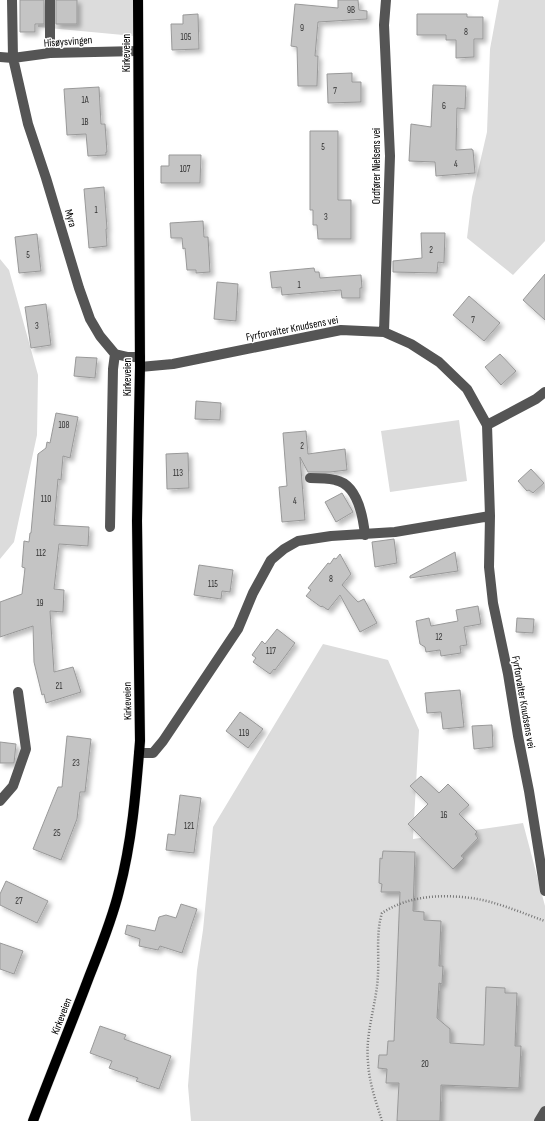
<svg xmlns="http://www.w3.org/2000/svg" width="545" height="1121" font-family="'Sofia Sans Condensed',sans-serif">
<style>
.green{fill:#dcdcdc}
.building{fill:#c4c4c4;stroke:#999;filter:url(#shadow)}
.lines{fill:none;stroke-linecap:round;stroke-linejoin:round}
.major-casing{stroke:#dbdbdb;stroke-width:11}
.path{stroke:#777;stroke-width:2.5;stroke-dasharray:1 2;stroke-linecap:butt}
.minor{stroke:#555;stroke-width:10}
.major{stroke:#000;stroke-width:10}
.labels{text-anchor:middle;stroke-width:3;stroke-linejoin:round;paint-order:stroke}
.number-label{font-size:9px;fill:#313131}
.street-label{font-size:11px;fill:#000;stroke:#fff}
</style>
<defs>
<filter id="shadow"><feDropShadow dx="3.5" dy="3.5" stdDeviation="2" flood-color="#0004"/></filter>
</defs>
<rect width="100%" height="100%" fill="#fff"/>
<path class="green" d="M40,0H135L134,36L38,27Z
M499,0H545V241L513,275L467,238L472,197L487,132L490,49Z
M0,259L9,270L38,375L37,435L14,542L0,559Z
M459,420L467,481L390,492L381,431Z
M323,644L388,660L419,730L413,839L523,823L545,906V1109L538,1121H191L188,1086L197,970L203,930L213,827Z"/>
<path class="building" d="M20,0H44V24H35V32H20Z
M56,0H77V24H56Z
M338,0H358L359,10L367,11V19L318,22L315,56H318L317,86H298L297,47L291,46L295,4L338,8Z
M198,14L199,49L172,50L171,24H183V15Z
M417,14H467V17H483V39H474V57L456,58V40H446V35H417Z
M352,73V82H361V102L328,103L327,74Z
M433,85L466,86L465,109L457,108L456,150L472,149V150H473L475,173L436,176L435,162L409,161L411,124L431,127Z
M99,87L101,124H105L107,152H106V155L88,156L86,134L67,135L64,89Z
M310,131H338V200H351V239H318L317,225H313V210H310Z
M169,155H201L200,183H161V166H169Z
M104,187L107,229H106L107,246L89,248L84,189Z
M203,221L204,237H208L210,272L196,273V270H187L185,248L183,249L182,238H171L170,223Z
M421,233H445L444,263L438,262L437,273L393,272V261L422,258Z
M37,234L41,271L19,273L15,237Z
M314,268L315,272H319L320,278L361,275L362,288H360V298H342L341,290L282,295L281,287L272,288L270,272Z
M545,274V320L523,300Z
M217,282L238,284L236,321L214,319Z
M469,296L500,323L484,341L453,315Z
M46,304L51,345L31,348L25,307Z
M500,354L516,371L501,385L485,367Z
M76,357L97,358L95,378L74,376Z
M196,401L221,403L220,420L195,419Z
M56,413L78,417L70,458L63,456L61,480L58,479L54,525L89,527L88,546L59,544L54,589L64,590L63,612L50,611L54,672L73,667L81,692L46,703L44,694L42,695L34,662L33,626L0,637V602L22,594L25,568L22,567L24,541L29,542L30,533H31L38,454L46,448L47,442L50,443Z
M306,431L308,454L345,449L347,470L330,472H308L300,457L305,520L282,522L279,487L287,486L283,433Z
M188,453L189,488L167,489L166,454Z
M531,469L544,483L533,493L529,490L527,491L518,481Z
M342,493L353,512L336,522L325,502Z
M394,539L397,563L375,567L372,542Z
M455,552L458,571L410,578V576Z
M340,554L351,574L342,585L358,602L364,599L377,623L360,632L340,595L328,610L322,606L321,607L306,596L311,590L308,588L328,563L330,564L334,558L336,559Z
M199,565L233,570L230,592L222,591L221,599L194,595Z
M478,606L481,624L464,627L467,645L460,646L461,653L441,656L440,650L426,652L425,647L420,644L416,621L429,618L431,626L458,621L456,610Z
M517,618L534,619L533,633L516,632Z
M277,629L295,643L275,670L274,669L270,674L253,662L256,658L252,655L262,641L265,644Z
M460,690L464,727L443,729L441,712L427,713L425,693Z
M240,712L263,729L248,748L226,731Z
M492,725L493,747L474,749L472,726Z
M67,736L91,739L85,792H80L77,819L61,860L33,849L58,787H62Z
M0,742L16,744L14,763H0Z
M421,776L439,793L448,784L469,805L459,814L477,832L475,834L478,838L461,856L464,858L453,869L408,824L428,804L410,786Z
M180,795L201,798L194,853L166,850L168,834L175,835Z
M383,851L415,852L413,911L424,912V920L441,921L439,966H443L442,984L439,983L437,1018L450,1029V1043L484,1045L486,987L505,988V993H517L515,1046H521L519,1088L441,1085L440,1121H397L399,1083H386L387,1069L378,1068L379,1055H387L388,1041H394L400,892H381L382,884L379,883L380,858L382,859Z
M6,881L48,901L37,923L0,905V894Z
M181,904L197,909L182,953L160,946L158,950L139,946L140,939L125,934L127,925L155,931L159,917L166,915L176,918Z
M0,943L23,951L14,974L0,969Z
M100,1026L126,1035L124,1039L171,1056L159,1089L136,1081L138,1078L109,1068L112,1061L90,1053Z"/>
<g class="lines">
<g class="major-casing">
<path id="major" d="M33,1121C51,1073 71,1025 89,977C100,949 112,920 119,891C132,842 136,791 140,741L137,521L140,367L138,0"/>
</g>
<path class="path" d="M382,1121C376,1102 369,1082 368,1062C365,1032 377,1003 378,974C379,954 376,932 382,913C408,896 440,894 471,898C495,901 522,913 545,921"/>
<path class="minor" d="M12,0L13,58L28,124L46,178L79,288L90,319L100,336L115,354L128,357H140
M50,0V53
M0,57L13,58L50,53L138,51
M384,332L390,156L384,25L386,0
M140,367L173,364L341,330L384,332L411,344L439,362L467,389L487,425L490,516L489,567L493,603L508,674L518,736L529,791L545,891
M487,425L536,399L545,392
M310,478C318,478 327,478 335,480C357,484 363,516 365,535
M110,527L113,369L115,354
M139,753H153L163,741L238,629L253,593L271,560L284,549L298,541L331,536L395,532L490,516
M0,801L13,786L26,749L18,692
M539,1121L545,1111"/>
<use href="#major" class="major"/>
</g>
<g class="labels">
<g class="number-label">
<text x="351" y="13">9B</text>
<text x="302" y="31">9</text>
<text x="466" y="35">8</text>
<text x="186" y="40">105</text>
<text x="335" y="94">7</text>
<text x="85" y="103">1A</text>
<text x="444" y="109">6</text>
<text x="85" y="125">1B</text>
<text x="323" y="150">5</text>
<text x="456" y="167">4</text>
<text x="185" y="172">107</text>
<text x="96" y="213">1</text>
<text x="326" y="220">3</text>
<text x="431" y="253">2</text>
<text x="28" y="258">5</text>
<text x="299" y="288">1</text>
<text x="473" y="323">7</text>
<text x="37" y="329">3</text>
<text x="64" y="428">108</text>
<text x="302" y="449">2</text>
<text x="178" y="476">113</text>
<text x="46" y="502">110</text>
<text x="295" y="504">4</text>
<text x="41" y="556">112</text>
<text x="331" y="582">8</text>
<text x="213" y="587">115</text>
<text x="40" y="606">19</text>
<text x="439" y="640">12</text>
<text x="271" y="654">117</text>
<text x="59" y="689">21</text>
<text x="244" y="736">119</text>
<text x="76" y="766">23</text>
<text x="444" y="818">16</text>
<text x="189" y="829">121</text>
<text x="57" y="836">25</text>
<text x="19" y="904">27</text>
<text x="425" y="1067">20</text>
</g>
<g class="street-label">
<text transform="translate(68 41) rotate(-4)" y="4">Hisøysvingen</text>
<text transform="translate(126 53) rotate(-90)" y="4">Kirkeveien</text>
<text transform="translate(376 166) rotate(-90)" y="4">Ordfører Nielsens vei</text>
<text transform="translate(71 218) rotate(74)" y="4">Myra</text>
<text transform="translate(292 328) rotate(-11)" y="4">Fyrforvalter Knudsens vei</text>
<text transform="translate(127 377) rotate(-90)" y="4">Kirkeveien</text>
<text transform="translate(127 701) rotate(-91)" y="4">Kirkeveien</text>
<text transform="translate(524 702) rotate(80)" y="4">Fyrforvalter Knudsens vei</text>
<text transform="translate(61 1016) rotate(-69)" y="4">Kirkeveien</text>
</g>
</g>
</svg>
